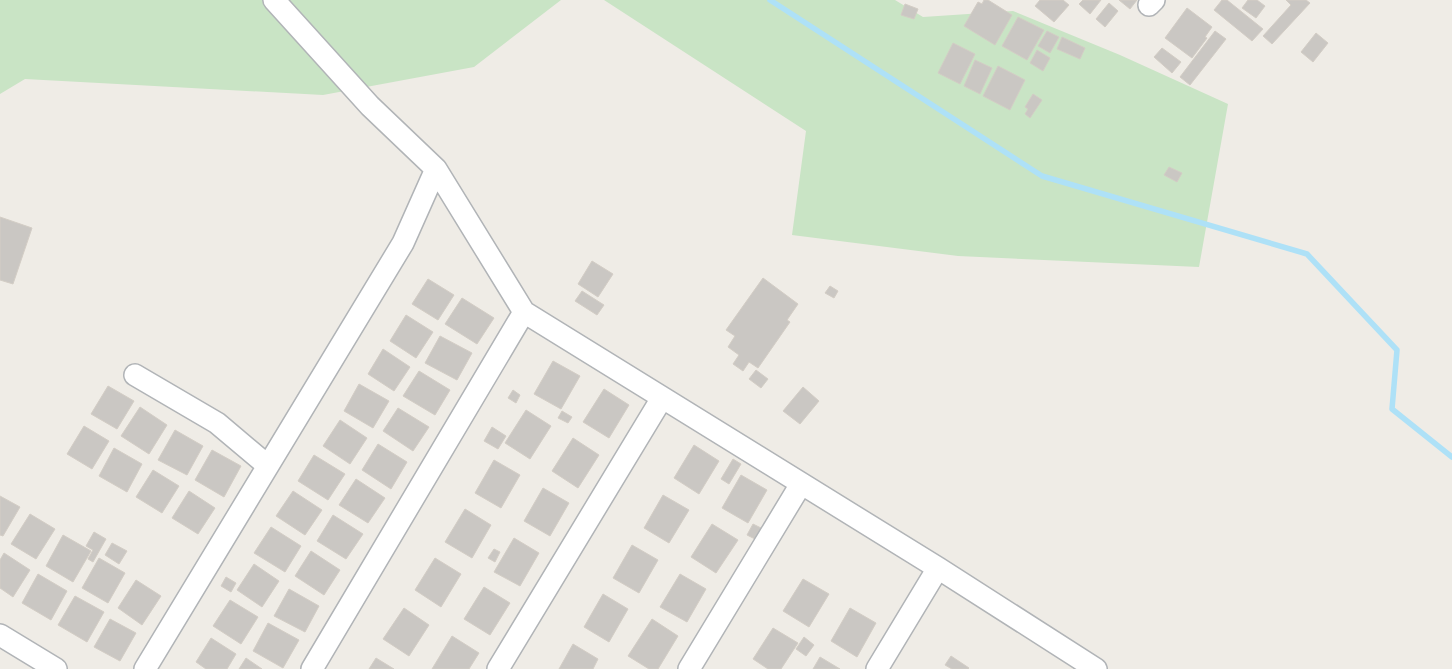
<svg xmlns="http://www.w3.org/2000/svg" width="1452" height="669" font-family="'Work Sans',sans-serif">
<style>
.green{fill:#c9e4c5}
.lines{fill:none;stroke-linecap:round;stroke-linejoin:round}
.stream{stroke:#aee1f7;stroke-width:5.5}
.building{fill:#cac7c3;stroke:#d3cdc5}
.minor-casing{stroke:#b1b4b7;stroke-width:24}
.minor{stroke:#fff;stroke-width:21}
</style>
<rect width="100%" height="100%" fill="#efece6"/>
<path class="green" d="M0,0H561L474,67L323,95L25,79L0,94Z
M604,0H895L923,17L1013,11L1120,55L1228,104L1199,267L958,256L792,235L806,131Z"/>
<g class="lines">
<path class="stream" d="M770,0L1042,176L1307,254L1397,350L1392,409L1452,457"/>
</g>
<path class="building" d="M984,0H988L1012,15L995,45L964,26L978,2L982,4Z
M1040,0H1063L1069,5L1054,22L1035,6Z
M1083,0H1101L1090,14L1079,4Z
M1119,0H1137L1130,9Z
M1222,0H1227L1263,29L1252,41L1214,10Z
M1248,0H1257L1265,6L1256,18L1242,8Z
M1286,0H1306L1310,3L1272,44L1263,36L1291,5Z
M1109,3L1118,11L1105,27L1096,19Z
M905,4L918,9L914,19L901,15Z
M1187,8L1212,27L1205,37L1207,38L1192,58L1165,38Z
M1018,17L1044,30L1027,60L1002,46Z
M1047,31L1059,37L1050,53L1038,46Z
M1215,31L1226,39L1190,85L1180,77Z
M1316,33L1328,43L1313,62L1301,52Z
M1062,37L1085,48L1080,59L1057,49Z
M953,43L975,54L960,84L938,73Z
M1162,48L1181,62L1172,73L1154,57Z
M1037,50L1050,58L1043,71L1030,63Z
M975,60L992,68L980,94L964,86Z
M998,66L1025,80L1010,110L983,96Z
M1033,94L1042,100L1030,118L1025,114L1028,109L1025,107Z
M1169,167L1182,173L1177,182L1164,175Z
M0,217L32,228L13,284L0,280Z
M592,261L613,274L598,297L578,284Z
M763,278L798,304L787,320L790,322L758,368L749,362L743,371L733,364L739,355L728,347L735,336L726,330Z
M428,279L454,295L438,320L412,304Z
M830,286L838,291L834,298L825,293Z
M582,291L604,305L597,315L575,301Z
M462,298L494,318L477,344L445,324Z
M406,315L433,332L416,358L390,341Z
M440,336L472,353L457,380L425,363Z
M383,349L410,367L394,391L368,374Z
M553,361L580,376L561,409L534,394Z
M756,370L768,379L761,388L749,379Z
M419,371L450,390L435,415L403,396Z
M359,384L389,401L373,428L344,411Z
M108,386L134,401L117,429L91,414Z
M803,387L819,401L800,424L783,411Z
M604,389L629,405L609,438L583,422Z
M513,390L520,395L516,403L508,398Z
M140,407L167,425L149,454L121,436Z
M398,408L429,427L413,451L383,431Z
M526,410L551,426L530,459L505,443Z
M562,411L572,417L568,423L558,418Z
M340,420L367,438L350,464L323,446Z
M84,426L109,441L92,469L67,454Z
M492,427L506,436L498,449L484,441Z
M175,430L203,446L187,475L158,460Z
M573,438L599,455L578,488L552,471Z
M378,444L407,462L391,489L362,470Z
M694,445L719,461L699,494L674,478Z
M114,448L142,464L127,492L99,476Z
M212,450L241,466L224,497L195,480Z
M314,455L345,474L328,500L298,481Z
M733,459L741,464L729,484L721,479Z
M494,460L520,475L501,508L475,493Z
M153,470L179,486L162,513L136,497Z
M741,475L767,490L748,523L722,508Z
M356,479L385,498L368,523L339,505Z
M543,488L569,503L550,536L524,521Z
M189,491L215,508L198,534L172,518Z
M293,491L322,510L305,535L276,516Z
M663,495L689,510L669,543L644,528Z
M0,496L20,507L3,536L0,535Z
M465,509L491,525L472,558L445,542Z
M30,514L55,529L36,559L11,544Z
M333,515L363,534L346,559L317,541Z
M712,524L738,540L716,573L691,557Z
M753,524L767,531L761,542L747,535Z
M271,527L301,546L285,572L254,553Z
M94,532L106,539L93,562L88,559L93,550L86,546Z
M63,535L91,551L73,582L46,566Z
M514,538L539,553L520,586L494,572Z
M112,543L127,551L119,564L105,555Z
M632,545L658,560L639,593L613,578Z
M494,549L500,552L495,562L488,558Z
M311,551L340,570L324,595L295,576Z
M4,553L30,570L13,597L0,588V560Z
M99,558L125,573L108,603L82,588Z
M435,558L461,574L441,607L415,590Z
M254,564L279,581L262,607L237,590Z
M38,574L67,591L51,620L22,603Z
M680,574L706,589L687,622L660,607Z
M226,577L236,583L231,592L221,586Z
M803,579L829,594L809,627L783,611Z
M136,580L161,596L142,625L118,608Z
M484,587L510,603L490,635L464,619Z
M289,589L319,606L305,632L274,616Z
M603,594L628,609L609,642L584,627Z
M75,596L104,612L87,642L58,625Z
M230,600L258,617L241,644L213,626Z
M404,608L429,625L409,656L383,639Z
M850,608L876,623L857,657L831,641Z
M110,619L136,633L120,661L94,647Z
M652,619L678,636L658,669H649L628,656Z
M268,623L299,640L283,668L253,651Z
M773,628L798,643L781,669H768L753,659Z
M452,636L479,653L469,669H432Z
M804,637L814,645L806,656L796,649Z
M211,638L236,654L227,669H206L196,662Z
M573,644L598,659L593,669H559Z
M951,656L969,668L968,669H952L945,665Z
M820,657L840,669H813Z
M246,658L262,669H239Z
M376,658L394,669H369Z"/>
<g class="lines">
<g class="minor-casing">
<path id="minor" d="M274,0L370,106L436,169L524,312L938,568L1096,669
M1149,5L1154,0
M135,375L217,423L268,466
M0,635L56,669
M145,669L403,243L436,169
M312,669L524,312
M498,669L662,398
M689,669L801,484
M877,669L938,568"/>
</g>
<use href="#minor" class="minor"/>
</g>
</svg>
